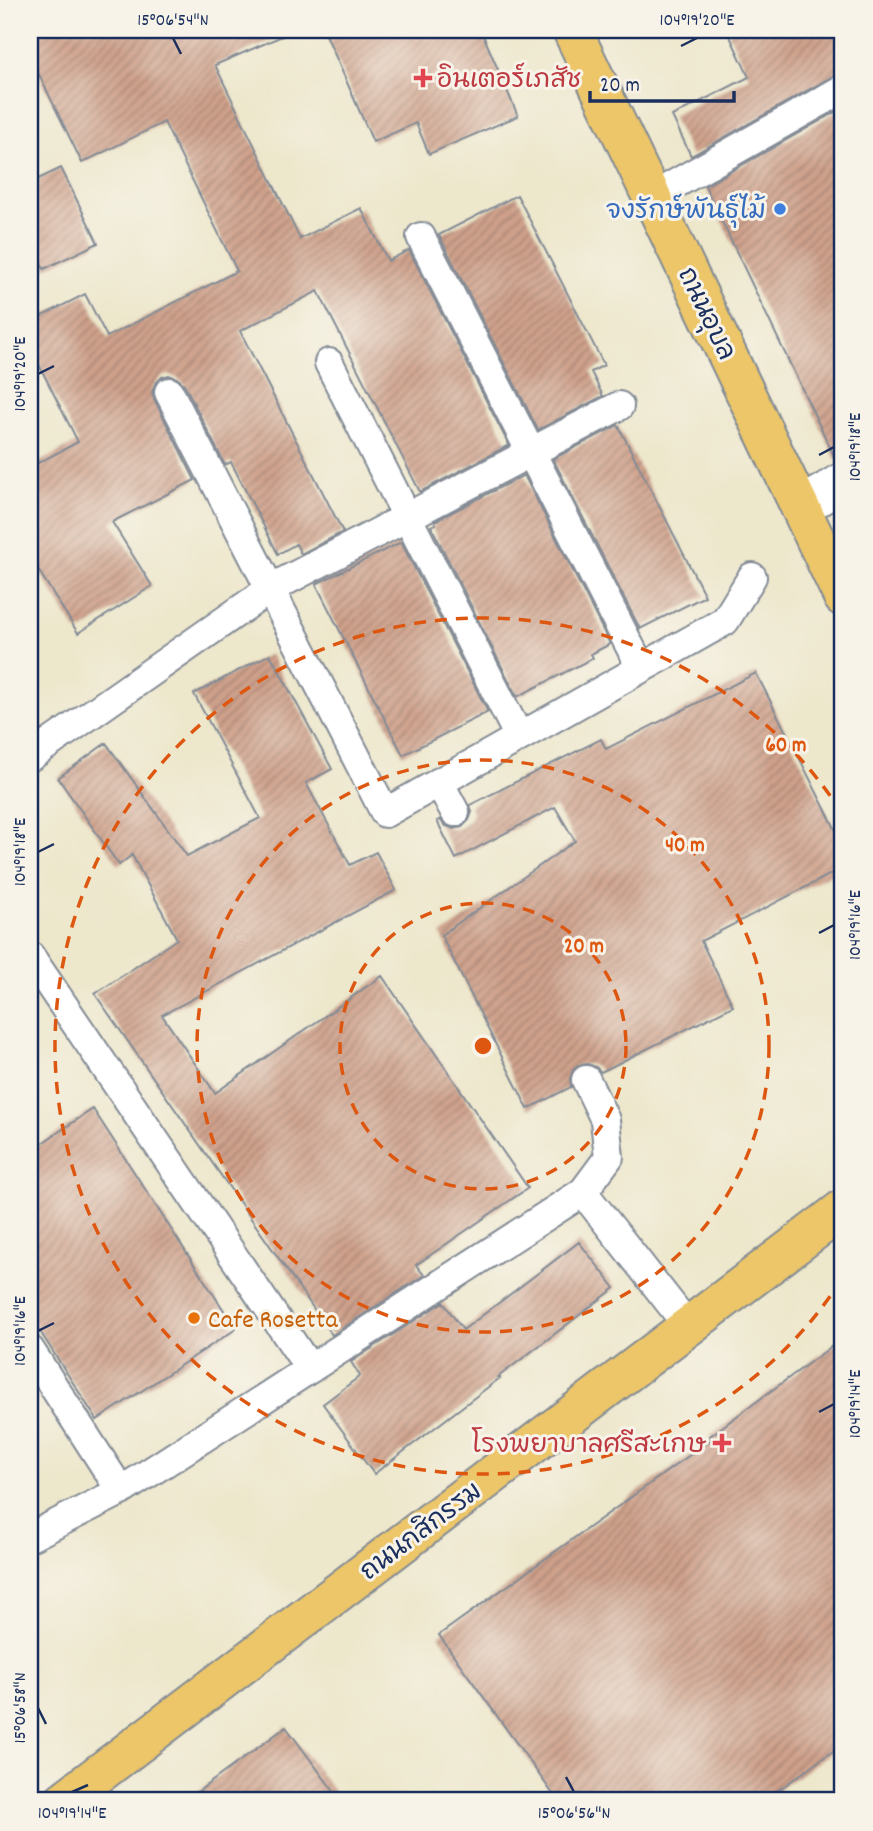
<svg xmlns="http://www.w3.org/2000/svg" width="873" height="1831" font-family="Dekko,'Playpen Sans Thai',sans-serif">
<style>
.building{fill:url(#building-hatch)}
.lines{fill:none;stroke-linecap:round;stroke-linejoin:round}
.lane-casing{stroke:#848b95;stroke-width:32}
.street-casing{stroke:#848b95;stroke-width:42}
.primary-casing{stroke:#848b95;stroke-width:42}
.lane{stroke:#fff;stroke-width:28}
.street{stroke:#fff;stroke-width:38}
.primary{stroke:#ecc669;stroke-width:38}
.ticks{fill:none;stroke:#1b2f5e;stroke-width:2.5}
.ring{fill:none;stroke:#de5710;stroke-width:3.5;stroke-dasharray:12 9}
.health-dot{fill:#e0444e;stroke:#f7f3e8;stroke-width:2.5}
.shop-dot{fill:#3f7fe0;stroke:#f7f3e8;stroke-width:2.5}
.food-dot{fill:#e8710a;stroke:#f7f3e8;stroke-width:2.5}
.labels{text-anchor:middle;stroke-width:6;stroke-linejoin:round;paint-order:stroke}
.health-label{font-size:26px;fill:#be3a42;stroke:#f7f3e8;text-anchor:start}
.shop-label{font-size:26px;fill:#366cbe;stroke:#f7f3e8;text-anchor:end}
.street-label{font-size:26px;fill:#1b2f5e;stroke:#f7f3e8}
.food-label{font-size:26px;fill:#c56008;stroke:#f7f3e8;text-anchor:start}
.centre{fill:#de5710;stroke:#f7f3e8;stroke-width:3.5}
.ring-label{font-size:21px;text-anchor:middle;font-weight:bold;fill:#de5710;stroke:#f7f3e8;stroke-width:6;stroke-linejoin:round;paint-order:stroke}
.neatline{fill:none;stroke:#1b2f5e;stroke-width:2.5}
.ticks-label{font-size:18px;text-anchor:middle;fill:#1b2f5e}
</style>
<defs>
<pattern id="building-hatch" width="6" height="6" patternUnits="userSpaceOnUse" patternTransform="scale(1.75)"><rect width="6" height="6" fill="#cfa18b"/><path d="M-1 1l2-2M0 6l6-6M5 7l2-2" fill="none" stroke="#a78475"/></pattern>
</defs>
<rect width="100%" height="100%" fill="#f7f3e8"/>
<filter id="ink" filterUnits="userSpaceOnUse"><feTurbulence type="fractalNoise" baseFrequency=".0143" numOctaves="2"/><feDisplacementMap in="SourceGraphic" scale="14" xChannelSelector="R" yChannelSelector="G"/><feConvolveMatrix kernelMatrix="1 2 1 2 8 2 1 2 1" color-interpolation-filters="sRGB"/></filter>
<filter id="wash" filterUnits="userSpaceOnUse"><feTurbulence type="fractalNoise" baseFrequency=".00686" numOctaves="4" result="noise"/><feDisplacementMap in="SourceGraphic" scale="28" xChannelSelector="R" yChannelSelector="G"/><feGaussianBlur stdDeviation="1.57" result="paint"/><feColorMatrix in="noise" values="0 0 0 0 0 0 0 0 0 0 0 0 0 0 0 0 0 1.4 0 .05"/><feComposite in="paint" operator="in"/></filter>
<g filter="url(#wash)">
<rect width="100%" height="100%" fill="#ede7cc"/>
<g id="blocks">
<path class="building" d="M30,30H296L215,65L300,239L361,208L388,261L409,250L509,445L420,492L318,291L240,331L343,532L301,554L296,544L278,554L231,462L225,465L184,384L177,378L169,375L162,377L155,384L152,392L154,399L195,480L112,522L152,586L78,633L30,557V467L78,442L30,347V322L85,294L107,337L237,271L164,122L82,163L30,56Z
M324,30H481L518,116L429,154L416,123L373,142Z
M727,30H843V72L835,75L691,156L672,116L749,77Z
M843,108V460L837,462L705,186Z
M61,168L98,243L44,269L30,241V183Z
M517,195L604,365L591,372L603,396L538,430L439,235Z
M618,425L705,596L640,629L553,459Z
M524,475L610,644L591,654L593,658L517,697L431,526L436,524L435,521Z
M401,542L488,712L403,755L316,584Z
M270,654L332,769L306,783L350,865L376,852L396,890L162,1015L215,1093L382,976L528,1188L416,1265L424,1275L332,1335L95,994L177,939L132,855L119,865L58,778L106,743L187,856L260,818L194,694Z
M756,673L843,844V868L701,941L733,1006L601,1072L596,1067L588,1064L578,1065L573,1070L570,1078L571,1087L528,1109L441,935L575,841L555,807L456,859L437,821L440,820L446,826L454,829L462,827L469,820L472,812L470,805L601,739L606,749Z
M93,1109L236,1329L97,1420L30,1316V1151Z
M579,1242L615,1288L498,1377L500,1378L374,1474L323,1404L360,1376L351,1362L443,1302L463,1330Z
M843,1338V1744L763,1801H558L439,1635L712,1439L710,1436Z
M286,1727L341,1801H185Z"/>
</g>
</g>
<g filter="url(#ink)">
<use href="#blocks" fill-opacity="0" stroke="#848b95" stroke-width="2"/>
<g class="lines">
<g class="lane-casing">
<path id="lane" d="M652,197L843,89
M421,237L641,668
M329,363L519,737
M169,392L385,813L725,621L752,577
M30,757L270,589L619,406
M439,782L455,812
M30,956L310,1369
M583,1192L688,1326
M30,1350L121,1491
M30,1537L121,1491L583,1192L609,1157L605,1120L586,1080"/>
</g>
<g class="street-casing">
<path id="street" d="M800,507L843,482"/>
</g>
<g class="primary-casing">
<path id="primary" d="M572,30L843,597
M63,1801L843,1209"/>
</g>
<use href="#lane" class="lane"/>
<use href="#street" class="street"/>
<use href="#primary" class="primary"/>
</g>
</g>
<path class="ticks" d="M173,38L181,54M681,46L697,38M38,374L54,366M819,455L834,447M38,852L54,844M819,933L834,925M38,1331L54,1323M819,1412L834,1404M38,1708L46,1724M566,1777L574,1792M72,1792L88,1785"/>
<g class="ring">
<circle cx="483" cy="1046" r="143"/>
<circle cx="483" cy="1046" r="286"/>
<path d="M842 1279A428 428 0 1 1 842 813"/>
</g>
<g class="health-dot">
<path d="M419.5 67.5h7v7h7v7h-7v7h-7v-7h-7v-7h7z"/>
<path d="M718.5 1432.5h7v7h7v7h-7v7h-7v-7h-7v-7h7z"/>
</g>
<circle class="shop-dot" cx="780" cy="209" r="7"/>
<circle class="food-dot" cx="194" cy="1318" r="7"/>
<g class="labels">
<g class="health-label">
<text x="437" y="87">อินเตอร์เภสัช</text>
<text x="706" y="1452" text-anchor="end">โรงพยาบาลศรีสะเกษ</text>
</g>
<g class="shop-label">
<text x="766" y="218">จงรักษ์พันธุ์ไม้</text>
</g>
<g class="street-label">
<text transform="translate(708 313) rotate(64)" y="9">ถนนอุบล</text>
<text transform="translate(420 1530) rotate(-37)" y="9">ถนนกสิกรรม</text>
</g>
<g class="food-label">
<text x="208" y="1327">Cafe Rosetta</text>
</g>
</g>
<circle cx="483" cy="1046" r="10" class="centre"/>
<g class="ring-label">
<text x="786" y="751">60 m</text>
<text x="685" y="851">40 m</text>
<text x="584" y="952">20 m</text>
</g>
<rect width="873" height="1831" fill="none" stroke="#f7f3e8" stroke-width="77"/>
<path d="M590 91v10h144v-10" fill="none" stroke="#1b2f5e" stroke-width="3.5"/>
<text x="600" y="91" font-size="21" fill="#1b2f5e" stroke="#f7f3e8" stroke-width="5" paint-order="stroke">20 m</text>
<rect x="38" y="38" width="796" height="1754" class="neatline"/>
<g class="ticks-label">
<text x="173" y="25">15°06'54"N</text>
<text x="697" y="25">104°19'20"E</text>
<text transform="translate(19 374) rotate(-90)" y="6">104°19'20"E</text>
<text transform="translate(854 447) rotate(-90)" y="6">104°19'18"E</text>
<text transform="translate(19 852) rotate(-90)" y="6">104°19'18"E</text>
<text transform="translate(854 925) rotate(-90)" y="6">104°19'16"E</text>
<text transform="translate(19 1331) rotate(-90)" y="6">104°19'16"E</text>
<text transform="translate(854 1404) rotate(-90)" y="6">104°19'14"E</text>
<text transform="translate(19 1708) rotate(-90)" y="6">15°06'58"N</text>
<text x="72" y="1818">104°19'14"E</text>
<text x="574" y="1818">15°06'56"N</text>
</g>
</svg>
